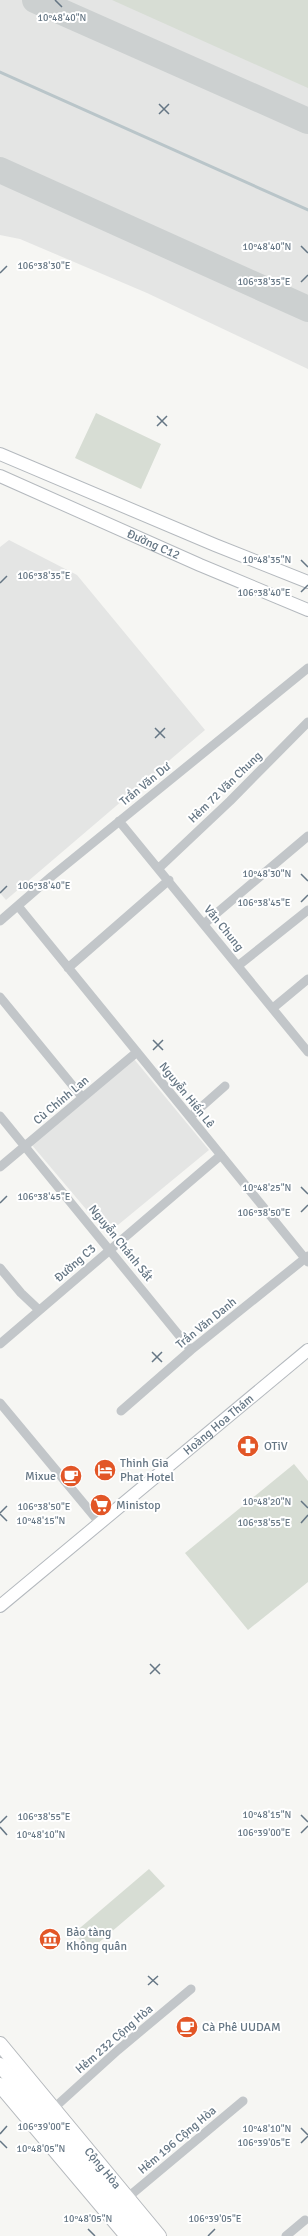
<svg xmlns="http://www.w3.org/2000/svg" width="308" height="2236" font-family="Signika,sans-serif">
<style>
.built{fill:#e4e5e4}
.green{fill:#d7ddd4}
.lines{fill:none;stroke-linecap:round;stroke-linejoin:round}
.stream{stroke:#b9c5c9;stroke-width:3}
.taxiway{stroke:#ccd0d0;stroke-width:26}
.secondary-casing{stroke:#b4b9be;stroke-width:14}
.primary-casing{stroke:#b5b9bd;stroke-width:16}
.minor{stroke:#c2c6c9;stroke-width:9}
.secondary{stroke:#fff;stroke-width:12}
.primary{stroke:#fff;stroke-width:14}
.ticks{fill:none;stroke:#657684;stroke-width:1.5}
.labels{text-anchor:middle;stroke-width:4;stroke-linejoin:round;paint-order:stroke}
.street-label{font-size:12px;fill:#657684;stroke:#fff}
.poi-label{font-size:12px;fill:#657684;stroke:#fff;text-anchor:start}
.ticks-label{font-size:10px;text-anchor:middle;fill:#657684;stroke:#fff;stroke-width:4;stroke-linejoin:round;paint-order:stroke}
</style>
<rect width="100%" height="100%" fill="#f6f6f3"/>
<path class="built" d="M0,0H308V369L147,293L20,239L0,235Z
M9,540L77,575L205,730L6,900L0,893V547Z
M134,1059L209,1150L107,1234L31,1144Z"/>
<path class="green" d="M112,0H308V88Z
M96,413L161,444L141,489L75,458Z
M294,1464L308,1481V1582L248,1630L185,1553Z
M149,1869L165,1886L89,1951L74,1933Z"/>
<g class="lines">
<path class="stream" d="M0,72L308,210"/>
<path class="taxiway" d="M35,0L308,121
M0,170L308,309"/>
<g class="secondary-casing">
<g id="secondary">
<path d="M0,454L215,545L308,582"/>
<path id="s1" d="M0,476L200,565L308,610"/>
<path id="s2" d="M0,1606L308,1350"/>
</g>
</g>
<g class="primary-casing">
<g id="primary">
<path id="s3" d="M0,2044L159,2236"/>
<path d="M0,2065L143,2236"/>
<path d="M0,2085L127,2236"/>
</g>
</g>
<path class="minor" d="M119,821L308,1052
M159,868L230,801L308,722
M18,906L308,1262
M0,921L52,876L308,668
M205,923L308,836
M239,965L308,910
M68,968L169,880
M0,997L82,1097
M273,1008L308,979
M0,1116L191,1350
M190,1117L225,1086
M0,1167L137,1052
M0,1268L21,1293L39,1310
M0,1344L221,1155
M0,1403L99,1522
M121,1411L191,1350L308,1256
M54,2108L118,2050L191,1989
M127,2198L243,2101
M286,2236L305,2220"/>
<use href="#secondary" class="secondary"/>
<use href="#primary" class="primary"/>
</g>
<path class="ticks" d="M55,0L62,7M159,104L169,114M159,114L169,104M301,246L308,253M0,273L7,266M301,282L308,275M157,416L167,426M157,426L167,416M301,560L308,567M0,583L7,576M301,592L308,585M155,728L165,738M155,738L165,728M301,874L308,881M0,893L7,886M301,902L308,895M153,1040L163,1050M153,1050L163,1040M301,1187L308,1194M0,1203L7,1196M301,1212L308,1205M152,1352L162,1362M152,1362L162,1352M301,1501L308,1508M0,1513L7,1506M0,1514L7,1521M301,1523L308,1515M150,1664L160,1674M150,1674L160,1664M301,1815L308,1822M0,1823L7,1816M0,1827L7,1835M301,1833L308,1826M148,1976L158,1985M148,1985L158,1976M301,2128L308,2135M0,2134L7,2126M0,2141L7,2148M301,2143L308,2136M88,2229L95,2236M208,2236L215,2229"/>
<defs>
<g id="pharmacy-disc" transform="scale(1.15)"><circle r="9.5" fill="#e25627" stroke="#fff"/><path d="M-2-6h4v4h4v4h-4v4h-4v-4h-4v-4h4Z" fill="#fff"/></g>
<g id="hotel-disc" transform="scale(1.15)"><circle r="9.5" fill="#e25627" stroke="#fff"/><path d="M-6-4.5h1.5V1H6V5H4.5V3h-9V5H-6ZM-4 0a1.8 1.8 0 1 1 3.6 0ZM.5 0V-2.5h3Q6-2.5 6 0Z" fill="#fff"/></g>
<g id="cafe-disc" transform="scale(1.15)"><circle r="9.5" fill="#e25627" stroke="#fff"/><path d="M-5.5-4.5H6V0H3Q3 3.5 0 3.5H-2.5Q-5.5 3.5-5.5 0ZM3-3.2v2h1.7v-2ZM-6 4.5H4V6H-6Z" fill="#fff"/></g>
<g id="supermarket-disc" transform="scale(1.15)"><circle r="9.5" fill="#e25627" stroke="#fff"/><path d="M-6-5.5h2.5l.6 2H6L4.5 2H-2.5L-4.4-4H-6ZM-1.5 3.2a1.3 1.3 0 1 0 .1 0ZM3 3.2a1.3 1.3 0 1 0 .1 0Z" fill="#fff"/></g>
<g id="museum-disc" transform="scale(1.15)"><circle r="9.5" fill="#e25627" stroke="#fff"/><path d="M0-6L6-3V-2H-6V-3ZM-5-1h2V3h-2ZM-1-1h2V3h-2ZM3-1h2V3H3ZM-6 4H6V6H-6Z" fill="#fff"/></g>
</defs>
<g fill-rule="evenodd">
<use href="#pharmacy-disc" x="248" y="1446"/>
<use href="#hotel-disc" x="105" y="1470"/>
<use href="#cafe-disc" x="71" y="1476"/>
<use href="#supermarket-disc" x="101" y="1505"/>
<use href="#museum-disc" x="50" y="1939"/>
<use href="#cafe-disc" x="187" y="2027"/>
</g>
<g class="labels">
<g class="street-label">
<text dy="4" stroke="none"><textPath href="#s1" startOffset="168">Đường C12</textPath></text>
<text transform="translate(145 784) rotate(-39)" y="4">Trần Văn Dư</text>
<text transform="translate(225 787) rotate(-44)" y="4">Hẻm 72 Văn Chung</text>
<text transform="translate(224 928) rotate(51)" y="4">Văn Chung</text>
<text transform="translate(187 1095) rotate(51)" y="4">Nguyễn Hiến Lê</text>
<text transform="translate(61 1100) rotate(-40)" y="4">Cù Chính Lan</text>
<text transform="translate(121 1243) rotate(51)" y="4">Nguyễn Chánh Sắt</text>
<text transform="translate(75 1263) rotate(-41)" y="4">Đường C3</text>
<text transform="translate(206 1323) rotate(-39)" y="4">Trần Văn Danh</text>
<text dy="4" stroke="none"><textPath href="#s2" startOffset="284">Hoàng Hoa Thám</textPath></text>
<text transform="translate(114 2039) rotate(-41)" y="4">Hẻm 232 Cộng Hòa</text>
<text transform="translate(177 2140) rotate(-40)" y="4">Hẻm 196 Cộng Hòa</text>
<text dy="4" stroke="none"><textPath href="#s3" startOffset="161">Cộng Hòa</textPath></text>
</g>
<g class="poi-label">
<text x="264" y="1450">OTiV</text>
<text x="120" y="1467">Thinh Gia<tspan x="120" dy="14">Phat Hotel</tspan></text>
<text x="56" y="1480" text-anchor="end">Mixue</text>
<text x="116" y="1509">Ministop</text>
<text x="66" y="1936">Bảo tàng<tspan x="66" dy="14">Không quân</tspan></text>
<text x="202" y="2031">Cà Phê UUDAM</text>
</g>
</g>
<g class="ticks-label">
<text x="62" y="21">10°48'40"N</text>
<text x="267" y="250">10°48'40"N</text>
<text x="44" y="269">106°38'30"E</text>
<text x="264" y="285">106°38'35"E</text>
<text x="267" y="563">10°48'35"N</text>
<text x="44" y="579">106°38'35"E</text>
<text x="264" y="596">106°38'40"E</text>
<text x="267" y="877">10°48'30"N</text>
<text x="44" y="889">106°38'40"E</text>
<text x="264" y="906">106°38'45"E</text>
<text x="267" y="1191">10°48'25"N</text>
<text x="44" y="1200">106°38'45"E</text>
<text x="264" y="1216">106°38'50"E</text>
<text x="267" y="1505">10°48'20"N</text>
<text x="44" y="1510">106°38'50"E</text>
<text x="41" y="1524">10°48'15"N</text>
<text x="264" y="1526">106°38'55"E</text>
<text x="267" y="1818">10°48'15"N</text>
<text x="44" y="1820">106°38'55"E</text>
<text x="264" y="1836">106°39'00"E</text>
<text x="41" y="1838">10°48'10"N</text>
<text x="44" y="2130">106°39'00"E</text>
<text x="267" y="2132">10°48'10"N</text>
<text x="264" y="2146">106°39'05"E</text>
<text x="41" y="2152">10°48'05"N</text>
<text x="88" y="2222">10°48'05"N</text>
<text x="215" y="2222">106°39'05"E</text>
</g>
</svg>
